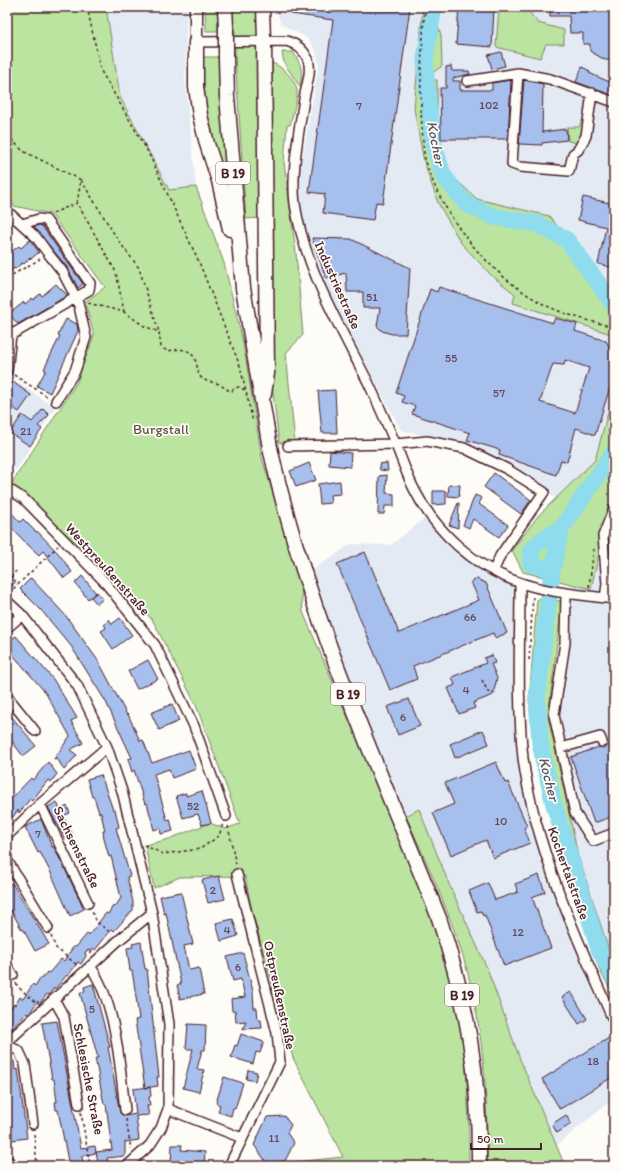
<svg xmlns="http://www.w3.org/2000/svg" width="621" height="1173" font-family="Itim,sans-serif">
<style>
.built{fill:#e3eaf4}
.green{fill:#bae4a0;stroke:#828266}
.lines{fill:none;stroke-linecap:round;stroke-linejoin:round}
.river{stroke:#8edced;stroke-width:17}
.building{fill:#a7bfec;stroke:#4a1f2b;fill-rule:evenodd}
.minor-casing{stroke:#4a1f2b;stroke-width:12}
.major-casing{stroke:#4a1f2b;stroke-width:15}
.highway-casing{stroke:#4a1f2b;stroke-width:17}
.path{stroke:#4a1f2b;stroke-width:1.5;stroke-dasharray:3 3;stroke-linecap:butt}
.minor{stroke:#fdfcf7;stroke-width:9}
.major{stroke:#fdfcf7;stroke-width:12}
.highway{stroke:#fdfcf7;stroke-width:14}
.highway-bridge-casing{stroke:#4a1f2b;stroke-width:17;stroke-linecap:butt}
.highway-bridge{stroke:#fdfcf7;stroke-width:14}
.labels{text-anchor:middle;stroke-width:3.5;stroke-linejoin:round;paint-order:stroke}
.number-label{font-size:12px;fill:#61475b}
.shield{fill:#fdfcf7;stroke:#806168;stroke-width:1}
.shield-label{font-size:13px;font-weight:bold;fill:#4a1f2b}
.street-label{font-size:14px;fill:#4a1f2b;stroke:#fdfcf7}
.park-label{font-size:14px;fill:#665048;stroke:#fdfcf7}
.water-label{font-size:15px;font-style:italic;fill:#5e5865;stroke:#fdfcf7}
</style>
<rect width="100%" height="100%" fill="#fdfcf7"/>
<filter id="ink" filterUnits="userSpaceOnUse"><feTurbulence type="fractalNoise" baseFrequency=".025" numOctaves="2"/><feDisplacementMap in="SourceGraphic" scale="8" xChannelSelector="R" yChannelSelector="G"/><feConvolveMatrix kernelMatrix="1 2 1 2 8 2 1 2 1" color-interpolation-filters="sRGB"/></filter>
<g filter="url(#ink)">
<path class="built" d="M106,7H187L185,78L196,187L169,190L120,97Z
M275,7H614V959L599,929L570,820L549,721L583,527L556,499L505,464L465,444L401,430L330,296L307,235L299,202L300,170L319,65L315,49L307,38L281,24Z
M10,377L55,408L16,470L7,463V381Z
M426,517L441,535L516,585L520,759L533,830L599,1005L614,1032V1098L556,1146L419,810L406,816L362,710L313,579L314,569L351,544L391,545Z"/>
<path class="green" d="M7,7H106L120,97L169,190L196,187L224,263L243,342L262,458L301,586L303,612L427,903C438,934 448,965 455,996C468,1052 469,1109 469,1166H284L285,1163L343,1157L293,1058L252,911L245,876L180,877L154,888L145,845L166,840L210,823L225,829L240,824L196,705L153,621L114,577L11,484L77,382L94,335L85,302L105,287L51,214L14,206L7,196Z
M205,7H257L260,83L261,218L246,219L235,55V31H206Z
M423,7H441L436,20L441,35L442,66L424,79L437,80L438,163L477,199L549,216L614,293V335L513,303L515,294L491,275L461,243L438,203L424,162L414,109Z
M499,7H525L538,23L564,30V44H546L540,58L496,47Z
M282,52H293C302,65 303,71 300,87L284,63Z
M202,57H219L226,176C206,140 205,97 202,57Z
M272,63C282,66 295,79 297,90C298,99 292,116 290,125H287L284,162L296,253L303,335L286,353L295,443H279L272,384Z
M583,119L585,123L578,143L568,141L567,127H579Z
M614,390V506L603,536L591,589L523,572L512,550L538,516L595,460Z
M541,597L560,601L562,604L548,717L578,855L614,966V996L600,971L561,855L536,763L529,700L537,600Z
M419,809L449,884L487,968L520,1059L565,1166H487C488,1093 483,1017 460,947C445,902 425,859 406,816Z"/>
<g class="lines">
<path class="river" d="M434,7L425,57L426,80L433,142L443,175L466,204L495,217L537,224L567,240L614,305
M614,452L561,529L552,571L537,698L540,743L554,805L599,949L614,978
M552,571L531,564V550L544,538L561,529"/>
</g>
<path class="building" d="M292,7H410L383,203L376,202L373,220L323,213L325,194L309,192L333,20L291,14Z
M459,7H494L492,47L456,44Z
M550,7H614V60H605L590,51V44H583V33H570L569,16H550Z
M501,52L505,66L492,69L488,55Z
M451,66L452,71H469L470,74L453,78V81H460V90H492V83L511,80L508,139H441L440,88H446V67Z
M582,67L590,71L589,73L614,84V96L576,82Z
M524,80L543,84L542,132L566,129L567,140L542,143V145L519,144Z
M583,197L614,204V268L598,264L606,227L578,220Z
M39,225L42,226L83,284L78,288L67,267L34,227Z
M312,238L351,239L410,268L406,334H392L382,331L377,326L380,308H363V292H347L346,273L326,278Z
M30,240L39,252L31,259L30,258L24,264L22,263L15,269L14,268L7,274V255L19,246L21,248Z
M56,284L67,295L65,297L18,324L9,314L24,302L25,304L32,298L33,300L40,294L42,296Z
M439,287L553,323L555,318L577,324L575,331L606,341L614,356V381H612L595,435L576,428L567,462L561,460L556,475L499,455L500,450L467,440L470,433L412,414L415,406L402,402L404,396L396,393L430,289L437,292ZM565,360L589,368L575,413L540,402L553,364L564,365Z
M66,319L77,324L78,331L50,393L37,386L46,370L44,369L60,336L58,335Z
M10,380L31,395L19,412L7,403V385Z
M335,390L337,433H322L318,391Z
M43,409L49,415L38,426L42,429L30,446L10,433L22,415L32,422Z
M330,451L351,453L350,467L329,465Z
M309,463L316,480L296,487L290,471Z
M387,463L388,471L380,470L379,464Z
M494,473L531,500L521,514L484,487Z
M387,475L386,493L394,494V506H385L384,514H378L379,476Z
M340,481L341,494L330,495L331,503L320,504L318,484Z
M449,485H460L459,497L448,496Z
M433,491H446V504L433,505Z
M475,495L482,498L479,504L508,525L499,537L473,519L469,528L463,525Z
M458,503H459L458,528L449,525Z
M7,508L20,522L23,519L36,532L37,531L59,554L72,572L64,578L43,551L39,555L26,543L7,523Z
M365,552L399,633L479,600L471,582L477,579L486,583L507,633L495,638L493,633L413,666L417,679L390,690L337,564Z
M7,574L16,581L7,592Z
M82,576L96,593L88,599L75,583Z
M31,578L66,616L99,662L127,715L128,714L140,741L143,740L152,763L189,750L196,769L172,778L169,769L154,774L167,820L170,819L173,831L161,834L160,828L154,830L147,803L145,804L134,770L132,772L128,759L132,758L106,702L71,646L41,610L20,589Z
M97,592L103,599L97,604L91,597Z
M120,618L132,635L113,649L101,631L106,628L104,624L109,619L112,624Z
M16,636L53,679L77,718L71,721L83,743L70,750L77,755L64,770L57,758L54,759L70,736L45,692L7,648V643Z
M492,655L495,663L491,664L497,678L493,695L473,703L475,708L459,714L448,688L455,685L452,677L486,663L484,658Z
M148,660L158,679L137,689L128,671Z
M409,699L420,726L398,735L387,707Z
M172,704L179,721L159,730L151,713Z
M7,711L36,746L23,756L7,735Z
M483,730L489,744L455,758L450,744Z
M614,742V816L594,823L571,757L599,747L604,748Z
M48,762L57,774L51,782L48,780L32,801L30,799L19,813L18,810L13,817H10L7,815V803L31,778L33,780Z
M496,762L505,783L508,782L527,826L524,828L530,843L493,858L486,840L451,855L433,813L454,804L445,783Z
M101,775L113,810L115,809L119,827L116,828L130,876L127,877L133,902V910L114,931L112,929L95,950L93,949L91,953L89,950L85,952L86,956L81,964L78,962L68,976L67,975L55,989L54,988L49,995L47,994L39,1005L38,1001L28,1015L27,1013L7,1034V1013L14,1004L15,1005L20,997L23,999L33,984L35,986L40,978L42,979L47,972L49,973L61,959L64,961L74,946L76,947L87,934L89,935L106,913L108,914L113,906L115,907L121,898L111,856L109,857L104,839L103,831H105L101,813H99L94,797H92L87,779Z
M202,791L211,823L202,825L198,814L183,818L176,796L186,793V796Z
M57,802L60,810L67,806L70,813L63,816L73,835L65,839L48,807Z
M41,819L52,847L53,846L64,867L84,909L70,916L51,873L40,852L38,853L25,827Z
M539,875L545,892L532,897L551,948L504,966L485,915L483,916L481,911L477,912L469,891L488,883L495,900L518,892L515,884Z
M219,876L225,899L208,903L202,880Z
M12,883L49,944L35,951L23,929L22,930L11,910L9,911L7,907V886Z
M181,892L193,944L184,946L189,970L199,968L204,994L180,999L177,985L181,984L166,913L164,914L160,896Z
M233,919L238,936L221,941L216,923Z
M141,942L145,969H147L159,1077H157L158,1086L145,1088L135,1020L139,1019L134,983L132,971H130L127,948L133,947L132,944Z
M243,953L253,991L254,1008H257L258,1020H261L262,1028L243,1029L246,1021L236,1022L235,1010L232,1011L231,999L245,997L241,979L233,981L227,957Z
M93,984L110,1047H108L120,1113L125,1116L136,1114L133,1089L150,1087L151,1096L149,1097L150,1106H147L149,1115L136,1116L139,1140L125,1142V1156L107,1158L108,1165L101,1166H99L96,1152L112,1150L106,1104H104L95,1058H98L80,993L85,992L84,987Z
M571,992L587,1019L579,1024L562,997Z
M57,1021L81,1148L95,1146L96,1153L82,1156L83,1166H69L58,1110H56L55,1102H57L54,1079H52L42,1023Z
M188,1024L206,1025L205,1050H202L197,1069L204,1070L199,1092L183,1088L193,1049H186Z
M241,1034L264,1042L260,1053L256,1052L253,1064L231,1057L235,1045L237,1046Z
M609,1038L614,1046V1076L560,1109L542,1079Z
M7,1061H14L15,1070L18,1069L27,1138L12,1140L11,1138L7,1105Z
M248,1070L257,1072L255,1081L246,1079Z
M224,1077L243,1083L235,1109L233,1108L231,1116L218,1112L220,1105L216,1103Z
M566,1115L571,1124L557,1133L552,1124Z
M284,1116L291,1125L287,1133L294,1143L285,1161L267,1163L254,1145L267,1117Z
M172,1145H182L181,1150L205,1152L204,1166H178V1164L171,1163Z"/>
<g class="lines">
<g class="minor-casing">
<path id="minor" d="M196,42L287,41C296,44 304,50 308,59C312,72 306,86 304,99C299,130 291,173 295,204C305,269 339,325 368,382C378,403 387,424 396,445C402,460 407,475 414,489C435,531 475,568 521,583C551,593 583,595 614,599
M518,73L512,164L520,167L569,171L573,154L578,150L586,136L592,93
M467,81L518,73L550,79L614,102
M7,211L36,237L47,252L62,271L78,302L86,337L75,371L56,401
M7,328L11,335L7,371
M11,335L89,290L90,283L46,220L39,219L22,224
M288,446L396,444L427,441L464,448L507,469L544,492L500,556L494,570
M7,488L24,499L104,581L155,645L194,726L226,816
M520,583C520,641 517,700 523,758C534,845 578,942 614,1022
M566,593L565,643L554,715L575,813L593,841L614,833
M605,598L607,584L603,536L614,508
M7,601L22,615L77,685L107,747L122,791L152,913L169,1024L168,1109L161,1128L150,1145L127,1166
M7,628L22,615
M7,696L35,731
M561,748L600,737L602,742
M40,804L88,903
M7,836L40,804L107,747
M7,860L48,928
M7,966L13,975
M90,966C116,1002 120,1066 125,1110
M54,999L64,1017L79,1104
M7,1042L119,940L152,913
M7,1045L19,1051L25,1064L33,1124
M168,1109L242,1138
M7,1160L15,1166
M229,1166L280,1062L277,1033L237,874"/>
</g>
<g class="major-casing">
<path id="major" d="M196,7V42
M263,7L264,40"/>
</g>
<g class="highway-casing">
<path id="highway" d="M225,7L226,27
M196,42V87L200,115L207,144L219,181L230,229
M226,58L227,96L243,288L269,442
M264,394L267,373L264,40
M271,452C307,614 377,764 439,918C467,1003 480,1075 479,1166"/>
</g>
<path class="path" d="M87,7L101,71L147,150L199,262L240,366L253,422
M425,7C422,47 419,88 422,128C423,138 423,149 425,158C440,216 491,277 545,305C567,316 591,321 614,327
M7,135L23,151L81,180L77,203L116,272L124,312
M81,180L118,240L139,268L159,332
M53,213L77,203
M7,278L40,259
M88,303L124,312L144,326L159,332L161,347L167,351C184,348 193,348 197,366C198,370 198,373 199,375C204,383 212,381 219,384C224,387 226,390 232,391L234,388L239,387L247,391
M14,375L48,397
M7,582L16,571
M589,587L594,549
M9,593L58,546
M529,660L533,596
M482,680L488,692L497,693
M228,826L236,865
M144,845L163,854L200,849L219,836L223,823
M92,912L97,922L112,934
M51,936L56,948L77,965
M16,983L18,987L37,1003
M81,1112L90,1166
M126,1119L131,1149
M34,1134L37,1166"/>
<use href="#minor" class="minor"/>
<use href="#major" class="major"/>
<use href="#highway" class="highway"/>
<g class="highway-bridge-casing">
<path id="highway-bridge" d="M226,58V27
M269,442L271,452"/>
</g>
<use href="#highway-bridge" class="highway-bridge"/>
</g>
</g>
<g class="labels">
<g class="number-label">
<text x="489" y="109">102</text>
<text x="359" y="110">7</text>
<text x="372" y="301">51</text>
<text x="451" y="362">55</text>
<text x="499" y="397">57</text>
<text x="26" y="435">21</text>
<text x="470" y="621">66</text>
<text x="466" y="694">4</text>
<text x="403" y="721">6</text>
<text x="193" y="810">52</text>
<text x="501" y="825">10</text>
<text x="38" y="838">7</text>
<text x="213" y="894">2</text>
<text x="227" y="934">4</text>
<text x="518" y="936">12</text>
<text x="238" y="971">6</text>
<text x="92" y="1013">5</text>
<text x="593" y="1065">18</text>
<text x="274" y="1142">11</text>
</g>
<g class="shield">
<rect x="216" y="162" width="34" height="22" rx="3"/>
<rect x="331" y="683" width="34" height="22" rx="3"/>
<rect x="445" y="984" width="34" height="22" rx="3"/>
</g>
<g class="shield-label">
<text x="233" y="178">B 19</text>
<text x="348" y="699">B 19</text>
<text x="462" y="1000">B 19</text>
</g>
<g class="street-label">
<text transform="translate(338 285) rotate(66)" y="5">Industriestraße</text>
<text transform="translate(108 569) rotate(48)" y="5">Westpreußenstraße</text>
<text transform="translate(77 847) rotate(64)" y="5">Sachsenstraße</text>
<text transform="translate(569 873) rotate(70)" y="5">Kochertalstraße</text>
<text transform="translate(280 995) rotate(78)" y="5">Ostpreußenstraße</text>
<text transform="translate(89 1079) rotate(79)" y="5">Schlesische Straße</text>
</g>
<g class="park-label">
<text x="161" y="434">Burgstall</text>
</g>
<g class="water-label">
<text transform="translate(436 143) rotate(79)" y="5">Kocher</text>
<text transform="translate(549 779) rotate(76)" y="5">Kocher</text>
</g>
</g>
<rect width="621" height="1173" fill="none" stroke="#fdfcf7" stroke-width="24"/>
<rect x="12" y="12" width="597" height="1149" fill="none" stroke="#4a1f2b" stroke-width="1.5" filter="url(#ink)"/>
<path d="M471 1143v6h70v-6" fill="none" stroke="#4a1f2b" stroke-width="2"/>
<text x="477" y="1143" font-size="12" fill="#4a1f2b" stroke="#fdfcf7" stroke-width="3" paint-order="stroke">50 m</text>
</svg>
